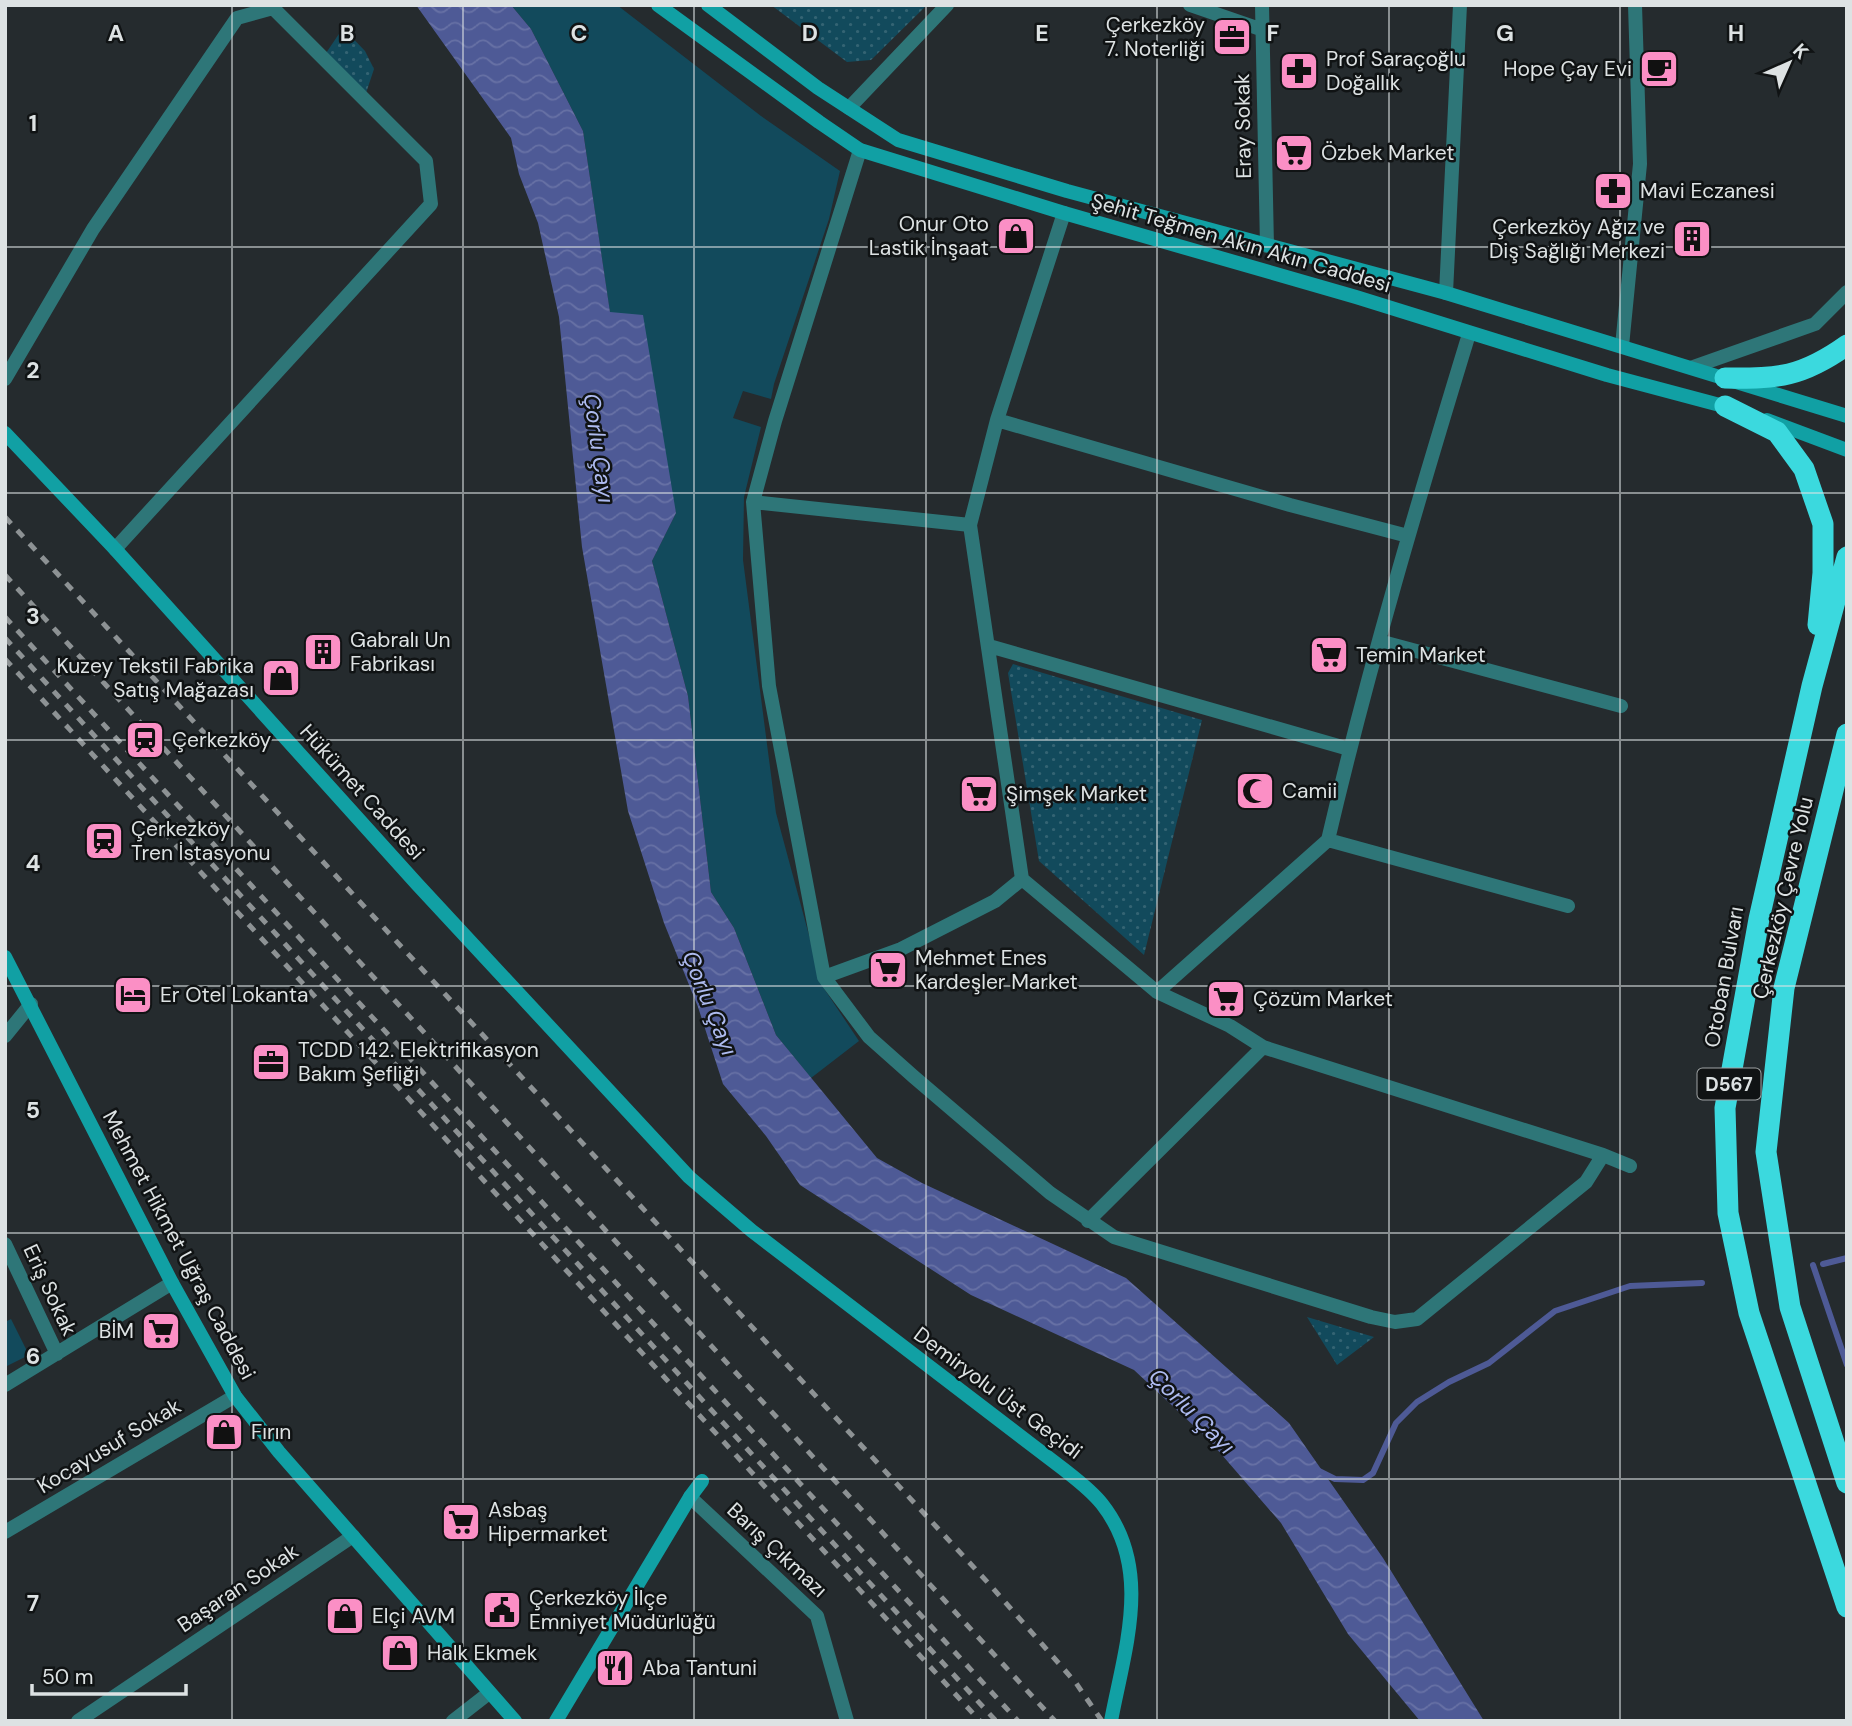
<svg xmlns="http://www.w3.org/2000/svg" width="1852" height="1726" font-family="'DM Sans',sans-serif">
<style>
.grass{fill:#124a5c}
.park{fill:url(#park-dots)}
.water{fill:url(#water-waves)}
.lines{fill:none;stroke-linecap:round;stroke-linejoin:round}
.stream{stroke:#4e5a96;stroke-width:6}
.street{stroke:#2e7678;stroke-width:14}
.secondary{stroke:#11a0a4;stroke-width:14}
.highway{stroke:#3bd9de;stroke-width:21}
.rail{stroke:#8d9294;stroke-width:5;stroke-dasharray:9 9;stroke-linecap:butt}
.grid{fill:none;stroke:#dde2e3;stroke-width:2;stroke-opacity:0.55}
.labels{text-anchor:middle;stroke-width:5;stroke-linejoin:round;paint-order:stroke}
.shield{fill:#101314;stroke:#a0a4a5;stroke-width:2}
.shield-label{font-size:19px;font-weight:bold;fill:#dde2e3}
.poi-label{font-size:21px;fill:#dde2e3;stroke:#101314;text-anchor:start}
.street-label{font-size:21px;fill:#dde2e3;stroke:#101314}
.water-label{font-size:23px;font-style:italic;fill:#aebbf0;stroke:#101314}
.grid-label{font-size:23px;text-anchor:middle;font-weight:bold;fill:#dde2e3;stroke:#101314;stroke-width:5;stroke-linejoin:round;paint-order:stroke}
</style>
<defs>
<pattern id="park-dots" width="8" height="8" patternUnits="userSpaceOnUse" patternTransform="scale(1.75)"><rect width="8" height="8" fill="#124a5c"/><path d="M2 2h.1M6 6h.1" fill="none" stroke="#346473" stroke-width="1.8" stroke-linecap="round"/></pattern>
<pattern id="water-waves" width="16" height="10" patternUnits="userSpaceOnUse" patternTransform="scale(1.75)"><rect width="16" height="10" fill="#4e5a96"/><path d="M0 5q4-4 8 0t8 0" fill="none" stroke="#6771a5"/></pattern>
</defs>
<rect width="100%" height="100%" fill="#252b2e"/>
<path class="grass" d="M511,5H617L761,116L840,171L829,219L774,384L771,399L743,391L733,418L761,427L744,497L743,560L776,813L823,987L859,1041L811,1078L776,1035L734,928L711,892L688,696L652,561L676,513L610,313L583,131L531,29Z
M11,1319L29,1355L5,1367V1322Z"/>
<path class="park" d="M771,5H927L871,60L847,62Z
M343,28L365,51L374,69L365,96L324,56Z
M1013,664L1202,720L1144,955L1039,861L1008,673Z
M1307,1317L1374,1337L1337,1365Z"/>
<path class="water" d="M416,5H511L531,29L583,131L610,312L643,315L676,513L652,561L688,696L711,892L734,928L776,1035L877,1158L922,1183L1126,1278L1289,1423L1383,1558L1484,1721H1420L1348,1634L1281,1523L1209,1440L1134,1370L971,1295L800,1185L766,1136L723,1084L698,1007L664,923L628,811L582,547L559,317L538,223L519,174L511,138Z"/>
<g class="lines">
<path class="stream" d="M1823,1264L1847,1258
M1813,1265L1847,1365
M1319,1471L1335,1479L1363,1480L1373,1473L1396,1423L1417,1402L1449,1382L1489,1363L1555,1311L1630,1286L1702,1283"/>
<path class="street" d="M1190,5L1263,30
M1262,5L1267,246
M849,108L947,5
M860,150L775,421L753,502L769,686L824,977L869,1037L914,1077L1050,1193L1114,1237L1371,1317L1395,1322L1417,1319L1586,1182L1603,1155
M1064,213L997,420L970,525L1022,879L1157,992L1328,840
M1446,293L1460,5
M1469,334C1418,501 1368,669 1328,840L1568,906
M1622,346L1640,164L1635,5
M1693,367L1815,324L1847,292
M5,379L93,229L237,18L273,8L426,161L431,204L115,549
M997,420L1290,505L1408,536
M753,502L970,525
M1379,641L1621,706
M989,646L1349,749
M824,977L901,949L995,901L1022,879
M1157,992L1230,1026L1263,1047L1603,1155L1630,1166
M5,1036L31,1004
M1088,1221L1263,1047
M5,1244L57,1354
M5,1385L172,1283
M690,1497L817,1616L847,1721
M5,1532L235,1396
M78,1721L353,1536
M453,1721L489,1693"/>
<path class="secondary" d="M658,5L819,122L860,150L1064,213L1356,297L1607,375L1731,408
M708,5L818,88L898,140L1067,191L1446,293L1847,416
M1767,420L1847,450
M5,433L115,549L417,884L689,1177L752,1231L1062,1468C1076,1479 1091,1490 1102,1504C1153,1569 1125,1647 1111,1721
M5,957L172,1283L235,1396L279,1452L515,1721
M556,1721L690,1497L702,1481"/>
<path class="highway" d="M1725,378C1778,379 1802,377 1847,345
M1725,406L1777,432L1804,469L1823,524V573L1818,625
M1847,557L1812,686L1759,919L1725,1108L1728,1213L1749,1313L1847,1607
M1847,734L1784,988L1766,1152L1790,1307L1847,1483"/>
<path class="rail" d="M5,517L991,1586L1076,1683L1102,1721
M5,575L1055,1721
M5,617L1018,1721
M5,638L996,1721
M5,659L980,1721"/>
</g>
<path class="grid" d="M232,5V1721M463,5V1721M694,5V1721M926,5V1721M1157,5V1721M1389,5V1721M1620,5V1721M5,247H1847M5,493H1847M5,740H1847M5,986H1847M5,1233H1847M5,1479H1847"/>
<defs>
<g id="office-square" transform="scale(2.0125)"><rect x="-9" y="-9" width="18" height="18" rx="4" fill="#fb8fc5" stroke="#101314"/><path d="M-6-3h4V-5.5h4V-3h4V5H-6ZM-1-4.5V-3h2v-1.5ZM-6 0V1H6V0Z" fill="#111"/></g>
<g id="cafe-square" transform="scale(2.0125)"><rect x="-9" y="-9" width="18" height="18" rx="4" fill="#fb8fc5" stroke="#101314"/><path d="M-5.5-4.5H6V0H3Q3 3.5 0 3.5H-2.5Q-5.5 3.5-5.5 0ZM3-3.2v2h1.7v-2ZM-6 4.5H4V6H-6Z" fill="#111"/></g>
<g id="pharmacy-square" transform="scale(2.0125)"><rect x="-9" y="-9" width="18" height="18" rx="4" fill="#fb8fc5" stroke="#101314"/><path d="M-2-6h4v4h4v4h-4v4h-4v-4h-4v-4h4Z" fill="#111"/></g>
<g id="supermarket-square" transform="scale(2.0125)"><rect x="-9" y="-9" width="18" height="18" rx="4" fill="#fb8fc5" stroke="#101314"/><path d="M-6-5.5h2.5l.6 2H6L4.5 2H-2.5L-4.4-4H-6ZM-1.5 3.2a1.3 1.3 0 1 0 .1 0ZM3 3.2a1.3 1.3 0 1 0 .1 0Z" fill="#111"/></g>
<g id="shop-square" transform="scale(2.0125)"><rect x="-9" y="-9" width="18" height="18" rx="4" fill="#fb8fc5" stroke="#101314"/><path d="M-5-2.5h2.3a2.7 3.5 0 0 1 5.4 0H5L5.5 6h-11ZM-1.5-2.5h3a1.5 2.3 0 0 0-3 0Z" fill="#111"/></g>
<g id="building-square" transform="scale(2.0125)"><rect x="-9" y="-9" width="18" height="18" rx="4" fill="#fb8fc5" stroke="#101314"/><path d="M-4-6H4V6H1V3H-1V6H-4ZM-2.5-4.3h1.7v1.8h-1.7ZM.8-4.3h1.7v1.8H.8ZM-2.5-1h1.7V.8h-1.7ZM.8-1h1.7V.8H.8Z" fill="#111"/></g>
<g id="station-square" transform="scale(2.0125)"><rect x="-9" y="-9" width="18" height="18" rx="4" fill="#fb8fc5" stroke="#101314"/><path d="M-3-6H3Q5-6 5-4V2Q5 4 3 4L4.5 6H3L1.5 4h-3L-3 6H-4.5L-3 4Q-5 4-5 2V-4Q-5-6-3-6ZM-3.5-4v3h7v-3ZM-3.5 1v1.5H-2V1ZM2 1v1.5H3.5V1Z" fill="#111"/></g>
<g id="mosque-square" transform="scale(2.0125)"><rect x="-9" y="-9" width="18" height="18" rx="4" fill="#fb8fc5" stroke="#101314"/><path d="M3.5-4.9A6 6 0 1 0 3.5 4.9A5 5 0 1 1 3.5-4.9Z" fill="#111"/></g>
<g id="hotel-square" transform="scale(2.0125)"><rect x="-9" y="-9" width="18" height="18" rx="4" fill="#fb8fc5" stroke="#101314"/><path d="M-6-4.5h1.5V1H6V5H4.5V3h-9V5H-6ZM-4 0a1.8 1.8 0 1 1 3.6 0ZM.5 0V-2.5h3Q6-2.5 6 0Z" fill="#111"/></g>
<g id="civic-square" transform="scale(2.0125)"><rect x="-9" y="-9" width="18" height="18" rx="4" fill="#fb8fc5" stroke="#101314"/><path d="M-.6-6.5H3V-4.5H.6V-3L4-1V1h2V6H-6V1h2V-1L-.6-3ZM-1.2 2.5V6h2.4V2.5Z" fill="#111"/></g>
<g id="restaurant-square" transform="scale(2.0125)"><rect x="-9" y="-9" width="18" height="18" rx="4" fill="#fb8fc5" stroke="#101314"/><path d="M-5-6h1v4h1v-4h1v4h1v-4h1v5L-1.5 .5V6h-2V.5L-5-1ZM5-6V6H3V1.5H1.5Q1.5-4 5-6Z" fill="#111"/></g>
</defs>
<g fill-rule="evenodd">
<use href="#office-square" x="1232" y="37"/>
<use href="#cafe-square" x="1659" y="69"/>
<use href="#pharmacy-square" x="1299" y="71"/>
<use href="#supermarket-square" x="1294" y="153"/>
<use href="#pharmacy-square" x="1613" y="191"/>
<use href="#shop-square" x="1016" y="236"/>
<use href="#building-square" x="1692" y="239"/>
<use href="#building-square" x="323" y="652"/>
<use href="#supermarket-square" x="1329" y="655"/>
<use href="#shop-square" x="281" y="678"/>
<use href="#station-square" x="145" y="740"/>
<use href="#mosque-square" x="1255" y="791"/>
<use href="#supermarket-square" x="979" y="794"/>
<use href="#station-square" x="104" y="841"/>
<use href="#supermarket-square" x="888" y="970"/>
<use href="#hotel-square" x="133" y="995"/>
<use href="#supermarket-square" x="1226" y="999"/>
<use href="#office-square" x="271" y="1062"/>
<use href="#supermarket-square" x="161" y="1331"/>
<use href="#shop-square" x="224" y="1432"/>
<use href="#supermarket-square" x="461" y="1522"/>
<use href="#civic-square" x="502" y="1610"/>
<use href="#shop-square" x="345" y="1616"/>
<use href="#shop-square" x="400" y="1653"/>
<use href="#restaurant-square" x="615" y="1668"/>
</g>
<g class="labels">
<rect class="shield" x="1697.5" y="1068.5" width="63" height="31" rx="5"/>
<g class="shield-label">
<text x="1729" y="1091">D567</text>
</g>
<g class="poi-label">
<text x="1205" y="32" text-anchor="end">Çerkezköy<tspan x="1205" dy="24">7. Noterliği</tspan></text>
<text x="1326" y="66">Prof Saraçoğlu<tspan x="1326" dy="24">Doğallık</tspan></text>
<text x="1632" y="76" text-anchor="end">Hope Çay Evi</text>
<text x="1321" y="160">Özbek Market</text>
<text x="1640" y="198">Mavi Eczanesi</text>
<text x="989" y="231" text-anchor="end">Onur Oto<tspan x="989" dy="24">Lastik İnşaat</tspan></text>
<text x="1665" y="234" text-anchor="end">Çerkezköy Ağız ve<tspan x="1665" dy="24">Diş Sağlığı Merkezi</tspan></text>
<text x="350" y="647">Gabralı Un<tspan x="350" dy="24">Fabrikası</tspan></text>
<text x="1356" y="662">Temin Market</text>
<text x="254" y="673" text-anchor="end">Kuzey Tekstil Fabrika<tspan x="254" dy="24">Satış Mağazası</tspan></text>
<text x="172" y="747">Çerkezköy</text>
<text x="1282" y="798">Camii</text>
<text x="1006" y="801">Şimşek Market</text>
<text x="131" y="836">Çerkezköy<tspan x="131" dy="24">Tren İstasyonu</tspan></text>
<text x="915" y="965">Mehmet Enes<tspan x="915" dy="24">Kardeşler Market</tspan></text>
<text x="160" y="1002">Er Otel Lokanta</text>
<text x="1253" y="1006">Çözüm Market</text>
<text x="298" y="1057">TCDD 142. Elektrifikasyon<tspan x="298" dy="24">Bakım Şefliği</tspan></text>
<text x="134" y="1338" text-anchor="end">BİM</text>
<text x="251" y="1439">Fırın</text>
<text x="488" y="1517">Asbaş<tspan x="488" dy="24">Hipermarket</tspan></text>
<text x="529" y="1605">Çerkezköy İlçe<tspan x="529" dy="24">Emniyet Müdürlüğü</tspan></text>
<text x="372" y="1623">Elçi AVM</text>
<text x="427" y="1660">Halk Ekmek</text>
<text x="642" y="1675">Aba Tantuni</text>
</g>
<g class="street-label">
<text transform="translate(1243 126) rotate(-91)" y="7">Eray Sokak</text>
<text transform="translate(1241 243) rotate(16)" y="7">Şehit Teğmen Akın Akın Caddesi</text>
<text transform="translate(362 792) rotate(48)" y="7">Hükümet Caddesi</text>
<text transform="translate(1783 898) rotate(-77)" y="7">Çerkezköy Çevre Yolu</text>
<text transform="translate(1724 977) rotate(-80)" y="7">Otoban Bulvarı</text>
<text transform="translate(179 1245) rotate(62)" y="7">Mehmet Hikmet Uğraş Caddesi</text>
<text transform="translate(50 1290) rotate(65)" y="7">Eriş Sokak</text>
<text transform="translate(998 1393) rotate(37)" y="7">Demiryolu Üst Geçidi</text>
<text transform="translate(109 1446) rotate(-31)" y="7">Kocayusuf Sokak</text>
<text transform="translate(777 1550) rotate(43)" y="7">Barış Çıkmazı</text>
<text transform="translate(238 1588) rotate(-34)" y="7">Başaran Sokak</text>
</g>
<g class="water-label">
<text transform="translate(599 448) rotate(82)" y="8">Çorlu Çayı</text>
<text transform="translate(710 1003) rotate(68)" y="8">Çorlu Çayı</text>
<text transform="translate(1192 1411) rotate(45)" y="8">Çorlu Çayı</text>
</g>
</g>
<g class="grid-label">
<text x="116" y="41">A</text>
<text x="347" y="41">B</text>
<text x="579" y="41">C</text>
<text x="810" y="41">D</text>
<text x="1042" y="41">E</text>
<text x="1273" y="41">F</text>
<text x="1505" y="41">G</text>
<text x="1736" y="41">H</text>
<text x="33" y="131">1</text>
<text x="33" y="378">2</text>
<text x="33" y="624">3</text>
<text x="33" y="871">4</text>
<text x="33" y="1118">5</text>
<text x="33" y="1364">6</text>
<text x="33" y="1611">7</text>
</g>
<rect width="1852" height="1726" fill="none" stroke="#dde2e3" stroke-width="14"/>
<g transform="translate(1789 63) rotate(45)" stroke="#101314" stroke-width="5" paint-order="stroke">
<path d="M0-5L12 26L0 18L-12 26Z" fill="#dde2e3"/>
<text y="-10" font-size="19" font-weight="bold" text-anchor="middle" fill="#dde2e3">K</text>
</g>
<path d="M32 1684v10h154v-10" fill="none" stroke="#dde2e3" stroke-width="3.5"/>
<text x="42" y="1684" font-size="21" fill="#dde2e3" stroke="#101314" stroke-width="5" paint-order="stroke">50 m</text>
</svg>
